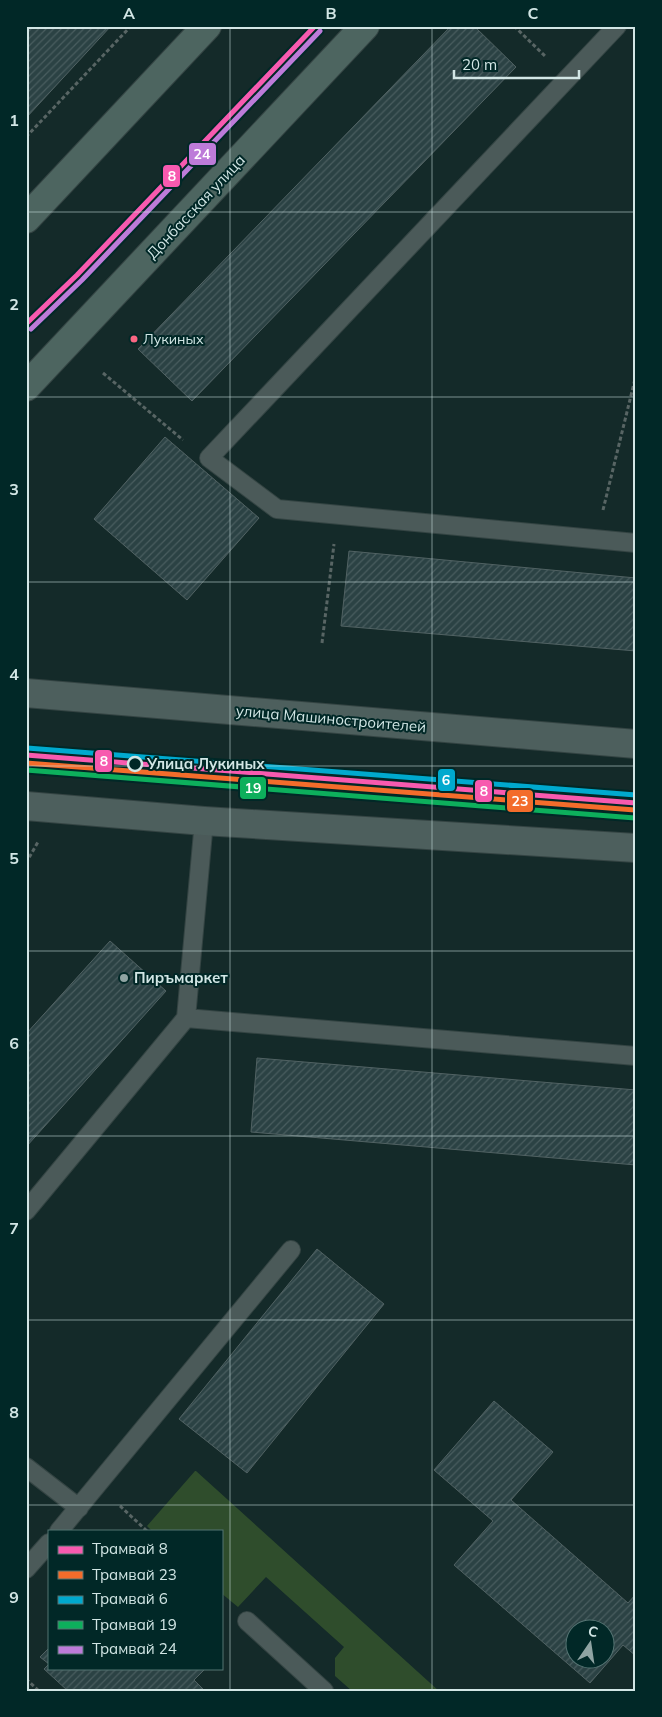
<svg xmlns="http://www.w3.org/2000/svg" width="662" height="1717" font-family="Mulish,sans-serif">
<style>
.green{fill:#2f4d2c}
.building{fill:url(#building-hatch);stroke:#516263;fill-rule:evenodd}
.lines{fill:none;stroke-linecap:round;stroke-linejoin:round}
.service-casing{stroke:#344443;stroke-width:20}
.secondary-casing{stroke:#344443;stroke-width:30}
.primary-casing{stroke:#344443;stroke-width:30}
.path{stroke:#586564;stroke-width:3;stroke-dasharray:4 2.5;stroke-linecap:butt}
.service{stroke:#4b5a59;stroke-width:18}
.secondary{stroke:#4d5f5d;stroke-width:28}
.primary{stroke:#4d6560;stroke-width:28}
.tram-1-casing{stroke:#012827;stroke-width:9}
.tram-2-casing{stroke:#012827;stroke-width:9}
.tram-3-casing{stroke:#012827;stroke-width:9}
.tram-4-casing{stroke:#012827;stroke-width:9}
.tram-5-casing{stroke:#012827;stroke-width:9}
.tram-1{stroke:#f75aaf;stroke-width:5}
.tram-2{stroke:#f36c2b;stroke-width:5}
.tram-3{stroke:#00a9ce;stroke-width:5}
.tram-4{stroke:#0daf5c;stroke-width:5}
.tram-5{stroke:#bd7bd9;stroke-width:5}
.grid{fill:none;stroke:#d2e6e5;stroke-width:1;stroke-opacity:0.55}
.bus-dot{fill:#fa6682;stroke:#012827;stroke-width:2}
.stop-dot{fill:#012827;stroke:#d2e6e5;stroke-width:2.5}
.poi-dot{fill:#90a4a3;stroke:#012827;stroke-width:2}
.labels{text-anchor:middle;stroke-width:4;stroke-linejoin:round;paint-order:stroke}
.bus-label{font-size:14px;fill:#d2e6e5;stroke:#012827;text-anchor:start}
.street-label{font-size:15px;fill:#d2e6e5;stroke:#012827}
.stop-label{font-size:15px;font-weight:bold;fill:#d2e6e5;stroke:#012827;text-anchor:start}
.poi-label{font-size:15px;font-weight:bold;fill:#d2e6e5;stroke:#012827;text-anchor:start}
.line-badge{stroke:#012827;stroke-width:2}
.badge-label{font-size:14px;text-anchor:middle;font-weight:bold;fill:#fff}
.neatline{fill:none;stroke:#d2e6e5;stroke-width:2}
.grid-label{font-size:16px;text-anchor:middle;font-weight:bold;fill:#d2e6e5}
</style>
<defs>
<pattern id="building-hatch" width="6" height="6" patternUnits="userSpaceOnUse" patternTransform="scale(1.25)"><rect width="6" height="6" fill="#2b4244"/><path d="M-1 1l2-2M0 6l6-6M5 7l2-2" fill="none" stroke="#495d5f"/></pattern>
</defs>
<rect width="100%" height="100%" fill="#142a29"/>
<path class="green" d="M195,1471H196L439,1691H352L335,1676V1658L344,1647L266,1577L238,1607L221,1593V1531H152L147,1526Z"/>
<path class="building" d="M26,26H111L26,118Z
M451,26H474L516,67L192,401L138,349Z
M165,437L259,518L187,600L94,519Z
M349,551L636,578V651L341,626Z
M110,941L166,991L26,1147V1034Z
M257,1058L636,1090V1165L251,1132Z
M317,1249L384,1304L247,1473L179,1419Z
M494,1401L553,1452L511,1500L628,1603L636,1594V1656L623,1645L590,1683L454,1565L493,1521L434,1470ZM574,1630H604V1660H574Z
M49,1648V1668H201L204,1670L194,1680L205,1691H68L44,1669L49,1664L40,1657Z"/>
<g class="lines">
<g class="service-casing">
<path id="service" d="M617,26L209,458L277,509L636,543
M186,1018L636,1056
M26,1211L186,1018L204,821
M26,1467L79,1508
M59,1531L291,1250
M26,1569L49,1543
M247,1621L324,1691"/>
</g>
<g class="secondary-casing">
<path id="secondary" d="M26,693L636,744
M26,806L204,821L636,848"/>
</g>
<g class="primary-casing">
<path id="primary" d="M26,219L207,26
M26,387L365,26"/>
</g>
<path class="path" d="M514,26L546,57
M26,137L131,26
M103,373L183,440
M603,510L636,375
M322,643L334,544
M26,863L38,842
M120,1506L147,1531
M26,1679L39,1691"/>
<use href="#service" class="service"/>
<use href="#secondary" class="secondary"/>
<use href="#primary" class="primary"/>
<g class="tram-1-casing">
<path id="tram-1" d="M26,324L77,275L315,26
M26,755L636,803"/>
</g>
<g class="tram-2-casing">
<path id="tram-2" d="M26,763L635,810"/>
</g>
<g class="tram-3-casing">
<path id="tram-3" d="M27,748L636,795"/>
</g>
<g class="tram-4-casing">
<path id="tram-4" d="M26,770L635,818"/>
</g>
<g class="tram-5-casing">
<path id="tram-5" d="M31,329L82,280L320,31"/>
</g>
<use href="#tram-1" class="tram-1"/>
<use href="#tram-2" class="tram-2"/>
<use href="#tram-3" class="tram-3"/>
<use href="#tram-4" class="tram-4"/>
<use href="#tram-5" class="tram-5"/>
</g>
<path class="grid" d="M230,26V1691M432,26V1691M26,212H636M26,397H636M26,582H636M26,766H636M26,951H636M26,1136H636M26,1320H636M26,1505H636"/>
<circle class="bus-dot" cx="134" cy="339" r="4.5"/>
<circle class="stop-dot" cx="135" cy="764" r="7"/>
<circle class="poi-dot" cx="124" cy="978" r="5"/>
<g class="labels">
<g class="bus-label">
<text x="143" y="344">Лукиных</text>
</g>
<g class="street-label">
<text transform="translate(196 207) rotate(-47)" y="5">Донбасская улица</text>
<text transform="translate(331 719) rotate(5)" y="5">улица Машиностроителей</text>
</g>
<g class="stop-label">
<text x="147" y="769">Улица Лукиных</text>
</g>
<g class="poi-label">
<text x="134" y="983">Пиръмаркет</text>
</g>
</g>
<g class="line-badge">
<rect x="188" y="142" width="29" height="24" rx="5" fill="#bd7bd9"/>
<rect x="162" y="164" width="19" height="24" rx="5" fill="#f75aaf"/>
<rect x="94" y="749" width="19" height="24" rx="5" fill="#f75aaf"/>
<rect x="437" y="768" width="19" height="24" rx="5" fill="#00a9ce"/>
<rect x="239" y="776" width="28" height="24" rx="5" fill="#0daf5c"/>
<rect x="474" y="779" width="19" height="24" rx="5" fill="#f75aaf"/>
<rect x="506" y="789" width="28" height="24" rx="5" fill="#f36c2b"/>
</g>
<g class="badge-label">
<text x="202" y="159">24</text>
<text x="172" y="181">8</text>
<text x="104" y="766">8</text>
<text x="446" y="785">6</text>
<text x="253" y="793">19</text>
<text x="484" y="796">8</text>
<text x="520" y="806">23</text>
</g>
<rect width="662" height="1717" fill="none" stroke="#012827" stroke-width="55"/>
<rect x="48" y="1530" width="175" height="140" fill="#012827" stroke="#557473"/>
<rect x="58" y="1546" width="25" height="8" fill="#f75aaf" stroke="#557473"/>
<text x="92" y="1554" font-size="15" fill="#d2e6e5">Трамвай 8</text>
<rect x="58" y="1571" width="25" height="8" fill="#f36c2b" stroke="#557473"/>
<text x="92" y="1580" font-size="15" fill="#d2e6e5">Трамвай 23</text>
<rect x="58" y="1596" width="25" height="8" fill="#00a9ce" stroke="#557473"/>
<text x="92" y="1604" font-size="15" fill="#d2e6e5">Трамвай 6</text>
<rect x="58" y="1621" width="25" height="8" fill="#0daf5c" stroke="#557473"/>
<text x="92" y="1630" font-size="15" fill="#d2e6e5">Трамвай 19</text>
<rect x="58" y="1646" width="25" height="8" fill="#bd7bd9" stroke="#557473"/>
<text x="92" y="1654" font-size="15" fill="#d2e6e5">Трамвай 24</text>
<g transform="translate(590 1644) rotate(13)"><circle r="24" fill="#012827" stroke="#557473"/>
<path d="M0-4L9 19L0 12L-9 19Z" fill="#90a4a3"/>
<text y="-8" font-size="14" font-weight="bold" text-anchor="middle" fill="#d2e6e5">С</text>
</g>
<path d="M454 70v8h125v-8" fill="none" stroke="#d2e6e5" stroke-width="2.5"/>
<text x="462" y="70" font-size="15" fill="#d2e6e5" stroke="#012827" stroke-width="4" paint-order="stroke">20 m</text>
<rect x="28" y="28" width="606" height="1662" class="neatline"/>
<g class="grid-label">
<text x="129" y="19">A</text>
<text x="331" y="19">B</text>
<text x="533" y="19">C</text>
<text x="14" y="126">1</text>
<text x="14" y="310">2</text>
<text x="14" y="495">3</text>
<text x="14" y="680">4</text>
<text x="14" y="864">5</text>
<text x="14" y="1049">6</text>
<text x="14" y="1234">7</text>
<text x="14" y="1418">8</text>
<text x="14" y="1603">9</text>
</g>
</svg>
